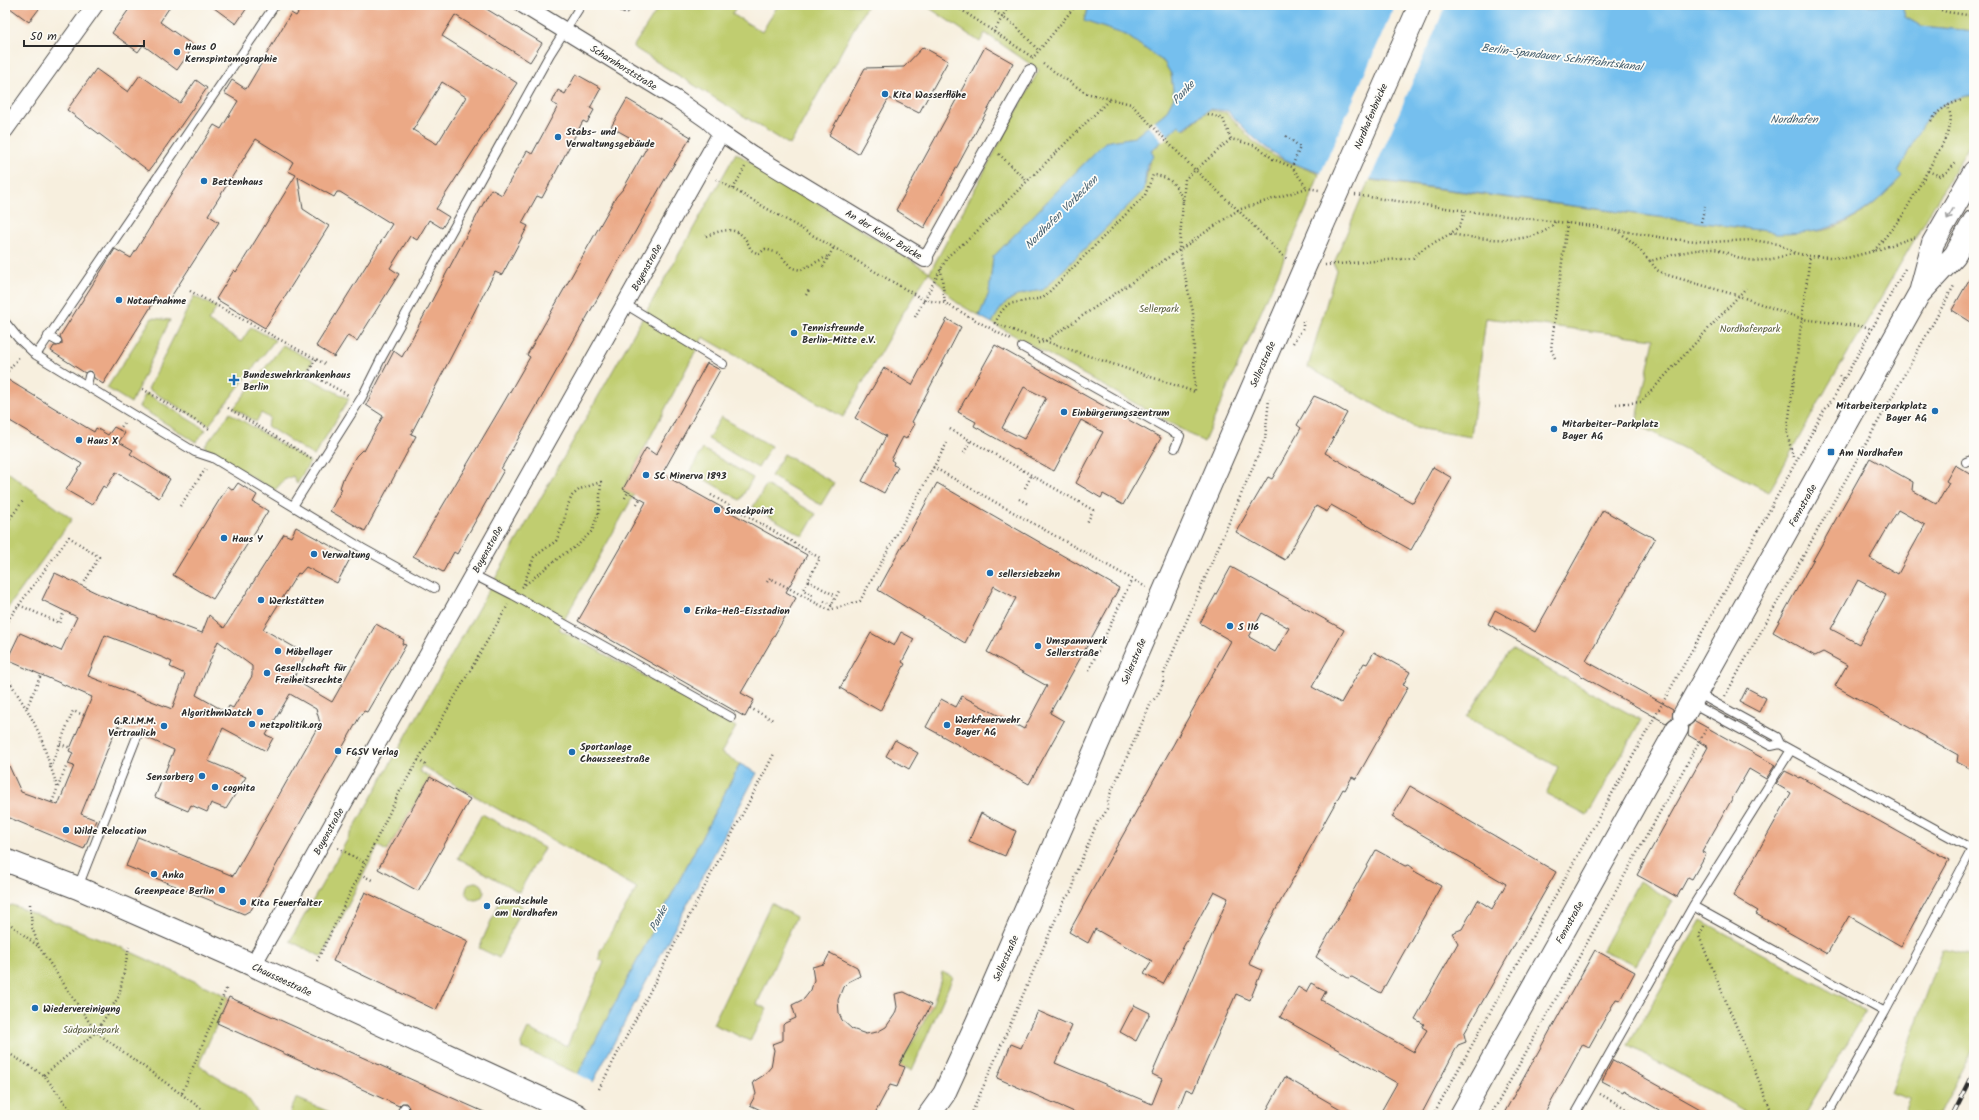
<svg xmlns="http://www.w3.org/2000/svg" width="1979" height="1120" font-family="Kalam,sans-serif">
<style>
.green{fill:#c0cd6f;stroke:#767c4d}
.water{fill:#74bfee;stroke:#50758c}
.pier{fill:#f7efde}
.building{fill:#eba986;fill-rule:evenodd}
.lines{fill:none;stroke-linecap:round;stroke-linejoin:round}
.service-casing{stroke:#4a4846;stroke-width:10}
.pedestrian-casing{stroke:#4a4846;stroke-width:14}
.minor-casing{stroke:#4a4846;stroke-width:18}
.secondary-casing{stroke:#4a4846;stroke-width:24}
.primary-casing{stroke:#4a4846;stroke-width:24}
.path{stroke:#4a4846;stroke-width:2.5;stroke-dasharray:1 3;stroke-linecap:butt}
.service{stroke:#fff;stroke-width:8}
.pedestrian{stroke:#fff;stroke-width:12}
.minor{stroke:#fff;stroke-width:16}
.secondary{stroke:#fff;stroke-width:22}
.primary{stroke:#fff;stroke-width:22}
.rail-casing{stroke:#2b2b2b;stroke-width:4.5}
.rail{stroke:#fdfcf7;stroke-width:3;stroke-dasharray:9;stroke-linecap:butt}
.primary-bridge-casing{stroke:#4a4846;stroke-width:24;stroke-linecap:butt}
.primary-bridge{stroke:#fff;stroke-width:22}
.oneway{stroke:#a0a0a0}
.poi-dot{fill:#1f6fb2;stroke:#fdfcf7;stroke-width:1.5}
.labels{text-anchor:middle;stroke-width:3.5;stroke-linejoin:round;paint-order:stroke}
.poi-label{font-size:10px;font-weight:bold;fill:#2b2b2b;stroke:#fdfcf7;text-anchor:start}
.street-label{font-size:10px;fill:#2b2b2b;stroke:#fdfcf7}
.park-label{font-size:10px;fill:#585c3f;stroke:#fdfcf7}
.water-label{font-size:11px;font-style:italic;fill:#455f6f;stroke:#fdfcf7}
</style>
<rect width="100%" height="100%" fill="#fdfcf7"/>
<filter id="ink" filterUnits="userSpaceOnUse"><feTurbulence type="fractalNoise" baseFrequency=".025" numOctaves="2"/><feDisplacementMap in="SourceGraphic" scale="8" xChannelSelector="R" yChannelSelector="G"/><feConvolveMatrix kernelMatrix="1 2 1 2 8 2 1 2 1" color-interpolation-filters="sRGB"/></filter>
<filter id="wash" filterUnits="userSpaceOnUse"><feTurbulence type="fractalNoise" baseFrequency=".012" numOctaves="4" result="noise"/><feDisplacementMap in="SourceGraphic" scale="16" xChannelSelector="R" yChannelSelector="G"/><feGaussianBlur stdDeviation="0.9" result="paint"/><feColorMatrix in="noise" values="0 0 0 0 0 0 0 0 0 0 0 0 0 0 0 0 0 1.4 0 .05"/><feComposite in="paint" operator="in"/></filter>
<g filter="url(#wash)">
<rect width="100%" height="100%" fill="#f7efde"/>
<path class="green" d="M660,5H737L732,14L762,32L778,5H867L790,145L633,47Z
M925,5H1081L1087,9L1084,21L1126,35L1164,62L1171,74L1174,97L1166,112L1135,137L1105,142L993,257L989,293L979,316L956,302L929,272L903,313L843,417L703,337L623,489L634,495L559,629L736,727L721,753L740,764L578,1074L522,1048L521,1044L528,1029L567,1046L604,962L599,959L600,951L637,888L422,766L419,771L430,777L387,851L378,846L322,957L290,941L736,153L930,272L1039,70L985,33L980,42Z
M1902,5H1974V31L1921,26L1905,17Z
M1974,95V137L1863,328L1829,384L1769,492L1636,424L1654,339L1486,318L1471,437L1416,428L1308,367L1336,270L1334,263L1369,180L1774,232C1789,231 1812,233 1826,230C1858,221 1881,199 1902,176L1898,172C1918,134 1925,100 1974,95Z
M1209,110L1227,113L1253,141L1274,156L1319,174L1310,200L1204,442L992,323C1005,298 1015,294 1043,290L1144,190L1151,152L1179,125L1184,130Z
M194,296L217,308L208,321L241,342L251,327L275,340L209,425L148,389Z
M152,318L170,320L131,403L107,388Z
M283,345L313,361L304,375L349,399L314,456L267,426L270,418L261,413L256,422L234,408Z
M146,393L206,430L196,442L139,407Z
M230,413L310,462L297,484L293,476L284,480L274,491L204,447Z
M721,417L771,446L758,468L708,439Z
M703,449L753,478L740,500L690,471Z
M784,454L834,483L821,505L771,476Z
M5,470L72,519L5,612Z
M766,485L816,514L803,536L753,507Z
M1512,650L1517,652L1641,720L1587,816L1546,794L1558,767L1467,717L1507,654Z
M482,814L544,848L519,892L458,858Z
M1639,881L1673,901L1636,965L1602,950Z
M466 891a9 9 0 1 1 18 0a9 9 0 1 1-18 0Z
M503,894L522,906L499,958L479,948Z
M771,903L796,917L757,1004L767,1009L750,1041L713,1024Z
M12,905L109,942L229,997L199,1064C222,1086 243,1082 258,1115H5V908Z
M1701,920L1866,1011L1805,1115H1752L1628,1045Z
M1943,949L1974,956V1048L1939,1115H1904L1910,1099L1891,1093Z
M942,972L953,977L912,1070L896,1064L897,1062L901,1063C916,1034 937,1005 942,972Z
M296,1098L329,1112L327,1115H289Z"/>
<path class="water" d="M1081,5H1902L1905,17L1921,26L1974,31V95C1925,100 1919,134 1898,172L1902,176C1864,218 1833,235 1775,234L1774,232L1321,173C1275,159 1260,146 1228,111L1210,109L1183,129L1179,125L1151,151L1154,156L1147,164L1144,190L1043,290C1015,294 1005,298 992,323L979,316L989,293L993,257L1105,142L1135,137L1166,112L1174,97L1171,74L1164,62L1126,35L1084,21L1087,9Z
M740,764L757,773L593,1082L577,1115H559L578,1074Z"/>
<path class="pier" d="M1395,5H1446L1369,182L1320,175Z
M1154,120L1169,137L1163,142L1148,125Z
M576,1073L595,1083L580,1115H557Z"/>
<g id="blocks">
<path class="building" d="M6,5H42L29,22Z
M132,5H171L160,22L194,46L177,70L143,45L138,52L112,33Z
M210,5H249L236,24Z
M303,5H480L542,43L530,62L455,15L442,36L517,83L436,209L449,217L442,228L429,220L417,240L410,236L390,268L399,274L357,341L348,335L334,357L316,346L392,224L340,192H337L334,197L298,177L303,209L329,226L265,328L216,299L234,270L236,272L296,175L288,171L293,162L256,139L208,215L219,222L167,303L157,297L103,384L94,378L92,372L88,371L85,373L51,351L54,346H57L62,344V341L60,336L115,249L131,258L214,125L221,129L238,101L224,93L232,80L246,89L291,13L296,16ZM442,82L466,97L437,144L413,130Z
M923,47L948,61L919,113L889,98L858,154L829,135L865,68L904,67Z
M985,47L1013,63L924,228L896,210Z
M96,69L128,92L140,75L180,103L196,80L207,88L149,171L67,110Z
M576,74L601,88L590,108L594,110L587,123L583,121L542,198L537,196L522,223L528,226L502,275L495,272L411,434L416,436L365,531L330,511L342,489L340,488L343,479L356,456L362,450L364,451L383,416L366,405L394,351L402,357L491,189L502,195L527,151L532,154L558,106L552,103L558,90L565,94Z
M627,99L691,137L665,179L501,469L504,470L457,554L454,552L443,572L413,556L504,402L530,357L527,355L616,197L623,189L647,147L611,127Z
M1974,271V324L1952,310Z
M947,319L961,327L912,422L915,424L906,439L903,437L891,460L894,462L893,465L898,467L884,493L862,481L886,436L855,418L884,368L912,385Z
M995,345L1161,438L1123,505L1103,494L1101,498L1076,483L1103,432L1081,420L1054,471L974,426L976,422L958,412ZM1024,387L1046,398L1024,439L1002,428Z
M707,363L720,370L662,474L807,555L786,592L796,598L741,693L754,700L745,717L578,621L646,502L623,489L646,448L656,455Z
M5,378L94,432L96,428L108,435L114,427L125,433L119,442L133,450L130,454L170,479L159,498L116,472L106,488L103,486L92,505L66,490L82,464L5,418Z
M1314,396L1326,401L1347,413L1325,453L1413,503L1433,467L1452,478L1411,550L1331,505L1327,512L1316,506L1285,560L1236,532L1268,477L1272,479L1301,428L1297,425Z
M1870,458L1913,482L1912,490L1937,504L1949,483L1946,481L1955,465L1974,476V771L1957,762L1958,755L1835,686L1847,665L1823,652L1815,656L1773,632ZM1898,510L1925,525L1898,574L1870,558ZM1858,580L1886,595L1859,644L1831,629Z
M238,483L257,495L253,502L268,511L213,599L173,575L228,486L233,490Z
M937,483L1119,588L1050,713L1064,721L1029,784L926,727L941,699L956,707L962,696L1024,729L1047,686L987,652L1016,598L994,586L965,643L878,590Z
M1603,510L1655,539L1586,661L1673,709L1672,718L1666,723L1488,624L1495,610L1535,632Z
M296,527L351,557L337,583L306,567L300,574L298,573L263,629L306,654L293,679L332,702L376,624L404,640L402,644L406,645L367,712L364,711L359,718L251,910L244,914L126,866L138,837L233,876L320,723L316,709L290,694L266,735L273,738L266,751L223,728L208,761L246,777L226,809L211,803L207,812L191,805L188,811L155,797L174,750L143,736V733L140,729H137L133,732L117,726L81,814L96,820L84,849L5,816V757L21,792L58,805L74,766L68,764L73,753L69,751L92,697L7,660L20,633L61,651L77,617L42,600L55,573L103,596L202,633L209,615L224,628L284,534L291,537ZM105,635L164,658L172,662L170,667L185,674L172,709L88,676ZM218,641L252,666V676L233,708L229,706L226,712L196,695Z
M1231,567L1344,630L1312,687L1341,703L1364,663L1367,664L1374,652L1410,672L1403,685L1408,687L1356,779L1352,777L1345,790L1343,789L1259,940L1249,964L1262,970L1250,1000L1236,994L1193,1092L1186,1089L1176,1115H1081L997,1078L1011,1044L1021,1048L1038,1011L1072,1026L1055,1063L1152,1104L1162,1079L1152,1074L1228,898L1214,891L1163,984L1144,974L1152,961L1095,929L1088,943L1069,932L1231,641L1200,623ZM1262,613L1289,628L1275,652L1249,637Z
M901,632L914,639L902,662L905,664L880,711L840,688L871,633L894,646Z
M1747,688L1766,698L1759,712L1740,702Z
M1695,721L1775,765L1766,779L1749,769L1702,852L1706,854L1692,879L1688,877L1677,897L1637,875L1708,747L1688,735L1689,726Z
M895,740L918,753L909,769L886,756Z
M1785,771L1799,778L1800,777L1949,860L1901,946L1849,916L1827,954L1756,914L1758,911L1733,896L1791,793L1776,784Z
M430,777L470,799L418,891L378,869Z
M1410,786L1556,872L1464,1034L1466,1042L1458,1045L1421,1115H1379L1397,1083L1280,1017L1298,987L1306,992L1311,983L1326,991L1321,1000L1414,1052L1427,1030L1422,1027L1424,1024L1415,1019L1458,943L1452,933L1462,929L1478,900L1492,909L1506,884L1392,817Z
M981,813L1016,831L1005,856L969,841Z
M1376,850L1405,866L1409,865L1413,868L1414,871L1441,886L1381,993L1352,977L1348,978L1316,957Z
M365,892L468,941L436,1010L333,961Z
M1595,950L1635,972L1620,1000L1616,999L1589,1047L1583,1044L1544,1115H1503Z
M830,953L857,967L860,976L848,982L843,987L838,1000L839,1013L842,1020L852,1029L866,1034L877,1032L886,1027L895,1014L897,1007L895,994L904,992L931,1005L899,1065L905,1067L897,1087L890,1085L874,1115H771L750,1105L756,1094L753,1082L764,1075L771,1067L774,1050L772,1044L783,1040V1025L785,1023L796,1018L792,1005L804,999L811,990L814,980L812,967L824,964Z
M229,997L448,1096L491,1115H419L415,1113L408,1115L409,1108L406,1103H402L399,1106L217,1023Z
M1134,1005L1150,1013L1136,1041L1120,1032Z
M1613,1060L1711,1115H1668L1624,1090L1623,1092L1602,1081Z
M1285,1077L1351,1115H1264Z"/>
</g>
</g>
<g filter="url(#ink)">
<use href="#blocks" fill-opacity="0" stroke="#4a4846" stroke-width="1"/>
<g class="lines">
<g class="service-casing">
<path id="service" d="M275,5L36,355L195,452L213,458L362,548L434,588
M619,5L625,9L628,5
M625,304L723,364
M5,322L18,338L36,355
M48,336L57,341
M1022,347L1180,436L1175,448
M87,385L89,376
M1966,462L1974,459
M293,506L362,397L382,357L550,54L581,5
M472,574L513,595L731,717
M1697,693L1777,737L1780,744
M1692,703L1771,746L1780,744L1972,849L1885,1012
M78,887L138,734
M1693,906L1791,750
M400,1115L404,1108
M1575,1115L1693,906L1885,1012L1827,1115"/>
</g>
<g class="pedestrian-casing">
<path id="pedestrian" d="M925,259L1030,71"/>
</g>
<g class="minor-casing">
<path id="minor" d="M523,5L678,100L708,121L721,133L752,154L925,259
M5,130L95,5
M253,965L721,133"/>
</g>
<g class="secondary-casing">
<path id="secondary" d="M1921,289L1933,243L1974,172
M1684,715L1919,294L1955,255L1974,221
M5,860L78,888L233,956L577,1115
M1461,1115L1677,729"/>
</g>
<g class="primary-casing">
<path id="primary" d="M929,1115L944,1094L977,1022L1322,227"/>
</g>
<path class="path" d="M954,5L1032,57
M985,5L1017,27L1038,50
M1926,5L1947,12L1974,16
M994,32L1009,5
M1032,59L1076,5
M1043,64L1086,93L1131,104L1195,170L1238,210L1307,188L1319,190
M1208,114L1223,119L1231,139L1253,145L1262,150L1273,159L1292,167L1307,188
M1931,121C1939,109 1949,104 1962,100
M1286,136L1300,147L1292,167
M999,154L1027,181
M1928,171L1940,176L1948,171L1957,162
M716,179L924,300L945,303L1013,341
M733,189L745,167
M1355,195L1481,213L1593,226L1671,239L1710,242L1752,240L1778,244L1795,253L1810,256L1847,258L1874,251L1915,237
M1701,222L1705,206
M1617,230L1633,243L1650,261C1669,256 1691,249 1711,249C1722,249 1730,255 1740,258C1759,264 1777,258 1795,253
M1451,234C1477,239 1538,247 1555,222
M706,236C727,228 741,225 751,250L759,254L765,249L778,253L792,268L801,270L830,255
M1874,251L1903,215L1941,147L1949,131L1951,118L1948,105
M1650,261L1657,270L1664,274L1739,296L1802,319L1867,327L1872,330
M1325,265L1413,258L1424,248L1450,234L1460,226L1465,211
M823,267L834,247
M941,269L945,303
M190,291L325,364
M806,295L809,290
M915,317L948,256L971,237L1109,100
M1025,335L995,323L1001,312L1008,304L1043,298L1145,195L1153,175C1171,176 1178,187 1183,202
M1030,336L1195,392L1193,312L1179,250L1185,179L1231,139
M1038,343L1044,342L1238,210L1283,256L1288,259
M1293,343L1303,328V319
M1555,358L1551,349L1567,223
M316,359L308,373L350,396
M5,370L7,372L20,356
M1839,376L1844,379
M143,389L211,430
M1616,404L1641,402L1746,288
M228,408L311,458
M950,429L1093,510L1087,523
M119,430L124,423
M964,453L970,441
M1793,457L1787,433L1810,256
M933,467L1146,587
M1025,488L1031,476
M711,495L820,558L803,590L813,595
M625,498L628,492
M1019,499L1028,504
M637,504L640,499
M180,506L207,467
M5,525L23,501
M808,581L836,596
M767,582L770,578L829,610L840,589
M522,587L561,556L578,545L592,531L599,511L601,482L580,489L572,496L566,509L564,522L556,541L534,557L523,586
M824,601L832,605
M19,605L69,537L99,557L84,583
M829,610L860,601L947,443
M5,624L19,605L59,623L63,614
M1089,670L1132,579
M5,674L29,713L40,735L58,789
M1725,696L1955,284
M27,707L41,675
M750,708L773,720
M60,744L71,748
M418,760L426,765
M50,768L73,711L84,715
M52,802L66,767
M338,848L365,863
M360,874L372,880
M30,904L32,927L39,947L96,1032L210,1115
M5,920L39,947
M1704,926L1699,936L1773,1115
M317,961L399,793L508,605
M5,1051L44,1075L74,1115
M44,1075L96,1032L119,996L129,947
M599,1089L775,752
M182,1093L227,987
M1600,1094L1638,1115
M971,1115L1064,900C1071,893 1075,887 1074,877L1098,821C1105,815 1109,808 1108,799L1151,703C1159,694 1164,685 1164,673L1265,439L1269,399
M1433,1115L1745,555L1822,414L1836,394L1906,267
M1491,1115L1709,724"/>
<use href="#service" class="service"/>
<use href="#pedestrian" class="pedestrian"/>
<use href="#minor" class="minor"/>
<use href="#secondary" class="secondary"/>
<use href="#primary" class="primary"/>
<g class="rail-casing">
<path id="rail" d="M1953,1115L1974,1073"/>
</g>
<use href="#rail" class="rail"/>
<g class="primary-bridge-casing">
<path id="primary-bridge" d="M1322,227L1420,5"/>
</g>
<use href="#primary-bridge" class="primary-bridge"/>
</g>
<defs><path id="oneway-shaft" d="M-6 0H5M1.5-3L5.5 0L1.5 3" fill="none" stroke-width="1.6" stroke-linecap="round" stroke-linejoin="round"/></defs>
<use class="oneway" href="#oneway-shaft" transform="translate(1950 214) rotate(120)"/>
</g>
<g class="poi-dot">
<circle cx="177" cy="52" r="4"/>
<circle cx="885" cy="94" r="4"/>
<circle cx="558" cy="137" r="4"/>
<circle cx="204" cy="181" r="4"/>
<circle cx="119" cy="300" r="4"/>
<circle cx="794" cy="333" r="4"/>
<path d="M232 374h4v4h4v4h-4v4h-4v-4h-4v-4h4z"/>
<circle cx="1935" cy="411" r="4"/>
<circle cx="1064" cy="412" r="4"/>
<circle cx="1554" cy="429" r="4"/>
<circle cx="79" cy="440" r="4"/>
<rect x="1827" y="448" width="8" height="8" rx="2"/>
<circle cx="646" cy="475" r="4"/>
<circle cx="717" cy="510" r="4"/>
<circle cx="224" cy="538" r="4"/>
<circle cx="314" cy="554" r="4"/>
<circle cx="990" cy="573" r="4"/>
<circle cx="261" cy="600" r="4"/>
<circle cx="687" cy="610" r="4"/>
<circle cx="1230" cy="626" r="4"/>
<circle cx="1038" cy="646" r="4"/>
<circle cx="278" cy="651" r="4"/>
<circle cx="267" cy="673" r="4"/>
<circle cx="260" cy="712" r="4"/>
<circle cx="252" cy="724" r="4"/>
<circle cx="947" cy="725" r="4"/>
<circle cx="164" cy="726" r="4"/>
<circle cx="338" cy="751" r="4"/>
<circle cx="572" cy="752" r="4"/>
<circle cx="202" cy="776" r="4"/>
<circle cx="215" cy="787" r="4"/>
<circle cx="66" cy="830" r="4"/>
<circle cx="154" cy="874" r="4"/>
<circle cx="222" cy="890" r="4"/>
<circle cx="243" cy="902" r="4"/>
<circle cx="487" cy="906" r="4"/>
<circle cx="35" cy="1008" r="4"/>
</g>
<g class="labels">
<g class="poi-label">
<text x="185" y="50">Haus O<tspan x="185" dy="12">Kernspintomographie</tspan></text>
<text x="893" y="98">Kita Wasserflöhe</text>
<text x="566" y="135">Stabs- und<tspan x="566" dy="12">Verwaltungsgebäude</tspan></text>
<text x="212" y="185">Bettenhaus</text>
<text x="127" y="304">Notaufnahme</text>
<text x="802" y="331">Tennisfreunde<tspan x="802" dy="12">Berlin-Mitte e.V.</tspan></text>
<text x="243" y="378">Bundeswehrkrankenhaus<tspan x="243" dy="12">Berlin</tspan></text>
<text x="1927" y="409" text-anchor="end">Mitarbeiterparkplatz<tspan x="1927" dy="12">Bayer AG</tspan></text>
<text x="1072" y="416">Einbürgerungszentrum</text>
<text x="1562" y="427">Mitarbeiter-Parkplatz<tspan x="1562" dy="12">Bayer AG</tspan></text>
<text x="87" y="444">Haus X</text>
<text x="1839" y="456">Am Nordhafen</text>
<text x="654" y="479">SC Minerva 1893</text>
<text x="725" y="514">Snackpoint</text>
<text x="232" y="542">Haus Y</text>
<text x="322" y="558">Verwaltung</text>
<text x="998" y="577">sellersiebzehn</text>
<text x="269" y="604">Werkstätten</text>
<text x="695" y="614">Erika-Heß-Eisstadion</text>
<text x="1238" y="630">S 116</text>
<text x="1046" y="644">Umspannwerk<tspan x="1046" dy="12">Sellerstraße</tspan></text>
<text x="286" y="655">Möbellager</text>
<text x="275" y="671">Gesellschaft für<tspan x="275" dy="12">Freiheitsrechte</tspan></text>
<text x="252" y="716" text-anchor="end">AlgorithmWatch</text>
<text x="955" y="723">Werkfeuerwehr<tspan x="955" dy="12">Bayer AG</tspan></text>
<text x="156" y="724" text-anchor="end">G.R.I.M.M.<tspan x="156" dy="12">Vertraulich</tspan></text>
<text x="260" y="728">netzpolitik.org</text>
<text x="580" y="750">Sportanlage<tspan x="580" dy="12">Chausseestraße</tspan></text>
<text x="346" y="755">FGSV Verlag</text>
<text x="194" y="780" text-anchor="end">Sensorberg</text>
<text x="223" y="791">cognita</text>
<text x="74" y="834">Wilde Relocation</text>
<text x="162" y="878">Anka</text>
<text x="214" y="894" text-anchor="end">Greenpeace Berlin</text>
<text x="495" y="904">Grundschule<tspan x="495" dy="12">am Nordhafen</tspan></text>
<text x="251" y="906">Kita Feuerfalter</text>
<text x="43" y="1012">Wiedervereinigung</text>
</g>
<g class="street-label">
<text transform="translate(624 67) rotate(32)" y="4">Scharnhorststraße</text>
<text transform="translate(1370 116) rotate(-67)" y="4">Nordhafenbrücke</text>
<text transform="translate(884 234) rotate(31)" y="4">An der Kieler Brücke</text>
<text transform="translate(646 267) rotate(-61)" y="4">Boyenstraße</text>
<text transform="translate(1262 364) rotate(-66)" y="4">Sellerstraße</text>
<text transform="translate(1802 505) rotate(-61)" y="4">Fennstraße</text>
<text transform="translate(487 549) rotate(-61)" y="4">Boyenstraße</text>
<text transform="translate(1133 661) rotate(-67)" y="4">Sellerstraße</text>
<text transform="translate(328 831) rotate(-61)" y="4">Boyenstraße</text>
<text transform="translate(1569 922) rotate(-61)" y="4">Fennstraße</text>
<text transform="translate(1005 958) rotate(-66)" y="4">Sellerstraße</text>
<text transform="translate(282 979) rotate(25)" y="4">Chausseestraße</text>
</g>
<g class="park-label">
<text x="1159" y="312">Sellerpark</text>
<text x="1750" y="332">Nordhafenpark</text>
<text x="91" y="1033">Südpankepark</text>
</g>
<g class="water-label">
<text transform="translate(1562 57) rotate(7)" y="4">Berlin-Spandauer Schifffahrtskanal</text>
<text transform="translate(1183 92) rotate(-47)" y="4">Panke</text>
<text x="1794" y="123">Nordhafen</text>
<text transform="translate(1061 212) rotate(-45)" y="4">Nordhafen Vorbecken</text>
<text transform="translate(658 918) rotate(-63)" y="4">Panke</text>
</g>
</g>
<rect width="1979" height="1120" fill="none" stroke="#fdfcf7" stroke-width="20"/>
<path d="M24 40v6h120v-6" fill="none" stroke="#2b2b2b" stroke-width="2"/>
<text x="30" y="40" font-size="12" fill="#2b2b2b" stroke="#fdfcf7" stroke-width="3" paint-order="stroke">50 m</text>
</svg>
